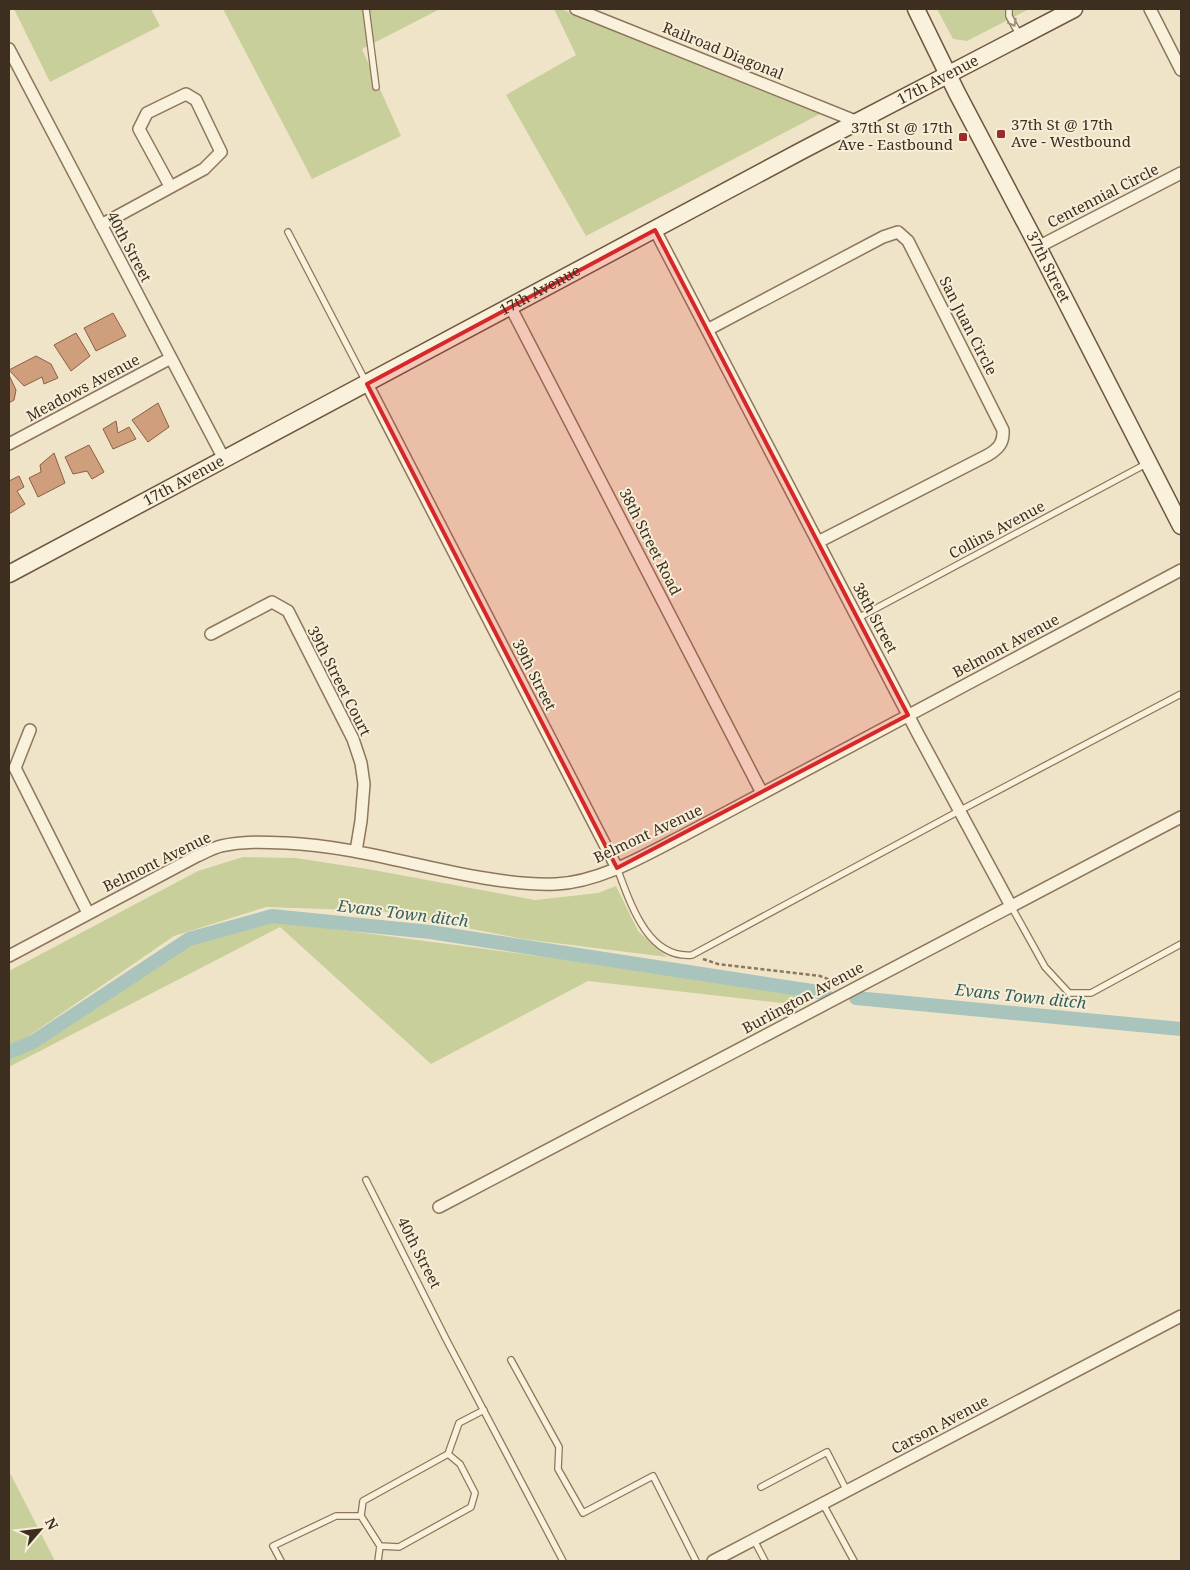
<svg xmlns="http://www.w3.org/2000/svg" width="1190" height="1570" font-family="'Noto Serif',serif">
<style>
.green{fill:#c9cf9b}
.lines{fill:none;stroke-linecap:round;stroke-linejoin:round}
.canal{stroke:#a9c4bc;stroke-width:14}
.building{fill:#cf9f7d;stroke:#8d5f41}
.lane-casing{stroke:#8d765c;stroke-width:8}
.street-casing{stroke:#8d765c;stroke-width:14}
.secondary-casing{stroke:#6f573f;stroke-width:19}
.path{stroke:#8d765c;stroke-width:2.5;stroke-dasharray:4 2.5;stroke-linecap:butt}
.lane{stroke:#faf1dc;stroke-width:5.5}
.street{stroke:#faf1dc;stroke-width:11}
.secondary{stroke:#faf1dc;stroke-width:16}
.oneway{stroke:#9c907e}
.marked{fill:#d62828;fill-opacity:0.2;stroke:#d62828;stroke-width:4;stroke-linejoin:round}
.poi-dot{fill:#9e2a2b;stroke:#f7eed8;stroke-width:2}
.labels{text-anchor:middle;stroke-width:4;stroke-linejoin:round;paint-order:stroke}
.street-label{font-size:15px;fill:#3d2e20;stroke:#f7eed8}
.poi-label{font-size:15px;fill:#3d2e20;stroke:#f7eed8;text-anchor:start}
.water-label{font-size:16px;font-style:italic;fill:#2f5d5a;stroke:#f7eed8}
</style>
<rect width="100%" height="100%" fill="#f0e4c8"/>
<path class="green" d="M14,9H151L160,26L50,82Z
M223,9H440L362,49L401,136L312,179Z
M554,9H561L820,114L586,236L506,95L576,55Z
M937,9H1029L967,41L953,39Z
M243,857L296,858L373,870L535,900L598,893L616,886L638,931L667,957L523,939L381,911L266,907L174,936L23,1040L9,1045V971L198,871Z
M274,921L622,967L818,996L799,1005L588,981L431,1064L280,927L9,1067V1055L36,1044L190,944Z
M9,1471L55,1561H9Z"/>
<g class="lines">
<path class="canal" d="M856,998L1181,1029
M9,1052L33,1042L189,939L272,916L430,932L825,993"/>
</g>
<path class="building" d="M113,313L126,336L96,351L84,328Z
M76,333L90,356L71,371L54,345Z
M36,356L51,364L58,378L44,384L42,377L24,386L9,370Z
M9,375L16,390L14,400L9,403Z
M158,403L169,427L148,442L132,420Z
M116,421L118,433L129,427L136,439L113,449L103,429Z
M89,445L104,472L92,479L87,471L73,474L65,457Z
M54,453L65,483L38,497L29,478L41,472L40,465Z
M19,476L24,487L17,491L25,504L9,514V481Z"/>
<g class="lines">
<g class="lane-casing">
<path id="lane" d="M366,9L376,87
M1009,9V16L1020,36
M288,232L366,382
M858,618L1146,464
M617,868C630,902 647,959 692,955L959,811L1181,694
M1011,906L1045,967L1069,993H1091L1181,944
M366,1180L446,1339L563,1561
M511,1360L559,1447L558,1469L583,1513L653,1476L696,1561
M448,1454L460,1464L475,1493L471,1507L399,1547L380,1546L361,1516L363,1501L448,1454L459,1423L484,1410
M761,1487L827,1452L847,1491
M823,1504L854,1561
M754,1540L765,1561
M281,1561L273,1546L336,1516H361
M378,1561L380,1546"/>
</g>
<g class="street-casing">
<path id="street" d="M576,9L858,122
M1150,9L1181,70
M9,49L224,459
M101,225L204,169L221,152L196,100L186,94L147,113L139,129L170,186
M655,230L918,734L1011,906
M1038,247L1181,173
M510,306L762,793
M707,330L883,237L898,232L908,241L1003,430C1004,443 998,449 988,455L818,542
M367,384L617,868
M9,444L171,358
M211,634L272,602L288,611L353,739L361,763L364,784L361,821L356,851
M30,730L15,768L88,913
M9,956L197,856C204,853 213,848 221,846C243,841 264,842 286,843C353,846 417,867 484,878C508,882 531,885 556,884C601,882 647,854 686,834L1181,570
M439,1207L1181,817
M713,1561L1181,1316"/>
</g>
<g class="secondary-casing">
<g id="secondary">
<path id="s1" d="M916,9L957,93L1038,247L1181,526"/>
<path id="s2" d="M9,574L803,150L1074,9"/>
</g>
</g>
<path class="path" d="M703,959L718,964L820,976L831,980L835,986"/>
<use href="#lane" class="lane"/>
<use href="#street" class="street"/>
<use href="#secondary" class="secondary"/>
</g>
<defs><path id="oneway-chevron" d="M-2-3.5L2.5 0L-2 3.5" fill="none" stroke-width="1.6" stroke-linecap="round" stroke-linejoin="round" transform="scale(1.25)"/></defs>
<use class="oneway" href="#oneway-chevron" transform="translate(1013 23) rotate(62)"/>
<path class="marked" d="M655,230L908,715L617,868L367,384Z"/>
<g class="poi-dot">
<rect x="996" y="129" width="10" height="10" rx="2.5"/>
<rect x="958" y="132" width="10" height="10" rx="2.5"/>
</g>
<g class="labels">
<g class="street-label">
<text transform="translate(723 51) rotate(22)" y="5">Railroad Diagonal</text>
<text dy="5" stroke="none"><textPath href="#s2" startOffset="1052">17th Avenue</textPath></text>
<text transform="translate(1103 196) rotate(-27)" y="5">Centennial Circle</text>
<text transform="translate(129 247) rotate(62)" y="5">40th Street</text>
<text dy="5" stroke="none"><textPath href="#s1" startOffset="290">37th Street</textPath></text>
<text dy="5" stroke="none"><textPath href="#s2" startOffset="602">17th Avenue</textPath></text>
<text transform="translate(968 326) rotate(63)" y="5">San Juan Circle</text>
<text transform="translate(83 388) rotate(-28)" y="5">Meadows Avenue</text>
<text dy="5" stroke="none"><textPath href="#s2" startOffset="198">17th Avenue</textPath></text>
<text transform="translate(997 530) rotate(-28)" y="5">Collins Avenue</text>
<text transform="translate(650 542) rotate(63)" y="5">38th Street Road</text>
<text transform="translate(875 618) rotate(62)" y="5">38th Street</text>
<text transform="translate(1006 646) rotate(-28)" y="5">Belmont Avenue</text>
<text transform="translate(534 675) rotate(63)" y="5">39th Street</text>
<text transform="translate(339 681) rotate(63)" y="5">39th Street Court</text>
<text transform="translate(648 834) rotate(-25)" y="5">Belmont Avenue</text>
<text transform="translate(157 862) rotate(-26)" y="5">Belmont Avenue</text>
<text transform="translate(803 998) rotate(-28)" y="5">Burlington Avenue</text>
<text transform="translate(419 1253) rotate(63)" y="5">40th Street</text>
<text transform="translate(940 1425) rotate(-28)" y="5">Carson Avenue</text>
</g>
<g class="poi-label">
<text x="1011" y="130">37th St @ 17th<tspan x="1011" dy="17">Ave - Westbound</tspan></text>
<text x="953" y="133" text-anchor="end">37th St @ 17th<tspan x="953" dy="17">Ave - Eastbound</tspan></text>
</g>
<g class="water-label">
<text transform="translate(403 913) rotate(7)" y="6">Evans Town ditch</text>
<text transform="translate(1021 996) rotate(6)" y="6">Evans Town ditch</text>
</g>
</g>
<rect width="1190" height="1570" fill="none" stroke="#3d2e20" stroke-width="20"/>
<g transform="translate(40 1530) rotate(62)" stroke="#f7eed8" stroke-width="4" paint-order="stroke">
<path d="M0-4L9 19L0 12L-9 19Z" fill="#3d2e20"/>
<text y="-8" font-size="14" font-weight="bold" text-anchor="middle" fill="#3d2e20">N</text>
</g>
</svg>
